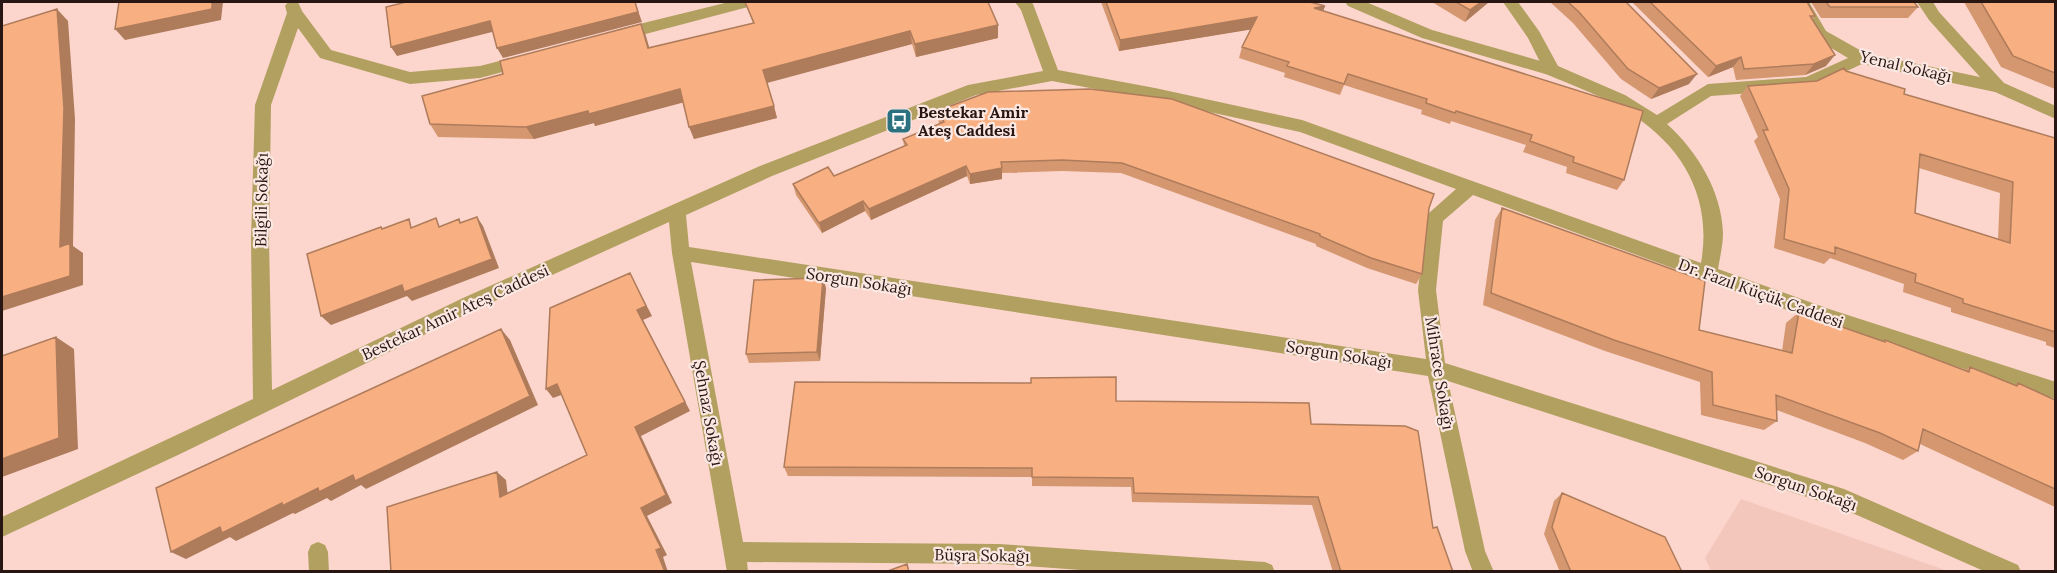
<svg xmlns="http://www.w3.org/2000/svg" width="2057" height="573" font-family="Lora,serif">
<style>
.built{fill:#f4c7bd}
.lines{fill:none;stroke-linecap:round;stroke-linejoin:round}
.lane{fill:#b2a061;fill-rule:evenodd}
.street{fill:#b2a061;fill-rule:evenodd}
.wall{fill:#d59770;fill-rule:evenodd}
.shaded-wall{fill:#ae7b5b}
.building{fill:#f8b082;stroke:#ae7b5b;stroke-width:1.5;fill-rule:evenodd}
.labels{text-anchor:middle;stroke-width:4.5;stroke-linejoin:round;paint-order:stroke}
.street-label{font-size:16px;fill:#271612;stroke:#fce8e3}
.poi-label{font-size:16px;font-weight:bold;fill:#271612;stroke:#fce8e3;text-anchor:start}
</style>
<rect width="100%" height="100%" fill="#fcd5cc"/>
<path class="built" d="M1741,499L1948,571H1711L1705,558Z"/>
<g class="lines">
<path class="lane" d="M1345,2H1366L1432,30L1558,66L1560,70L1558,74L1552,76L1422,38L1348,6Z"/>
<path class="street" d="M288,2H298L302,11L331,50L410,72L480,66L523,55L529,57L531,61L529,65L480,78L410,84L320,58L298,28L271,105L269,239L272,390L463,298L760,166L968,85L1043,71L1021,10L1015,2H1031L1033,4L1058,70L1155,88L1302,120L1701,263C1712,201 1686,150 1633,115C1607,97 1575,87 1546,74L1528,38L1503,2H1518L1539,31L1558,66L1625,95L1657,115L1708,84L1806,77L1848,58L1816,39L1795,2H1809L1826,31L1865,53L1980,77L1929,20L1917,2H1933L1939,12L2004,83L2056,106V119L1995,92L1862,64L1808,89L1711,96L1667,124C1697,151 1722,192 1723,233C1723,245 1720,257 1718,269L1829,309L2056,382V399L1828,325L1473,195L1443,221L1436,290L1445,363L1844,489L2018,565L2021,572H1986L1841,508L1448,381L1485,551L1494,572H1473L1465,551L1428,376L691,262L743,542L999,544L1265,562L1272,565L1275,572H1108L999,564L747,562L748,572H727L672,253L669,222L475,310L178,455L2,537V517L253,399L251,239L255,105L287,13L285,6ZM1052,81L1155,100L1300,132L1456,189L1429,213L1426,218L1418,290L1426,359L689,247L686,215L772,176L976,95Z
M729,2H756L753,6L748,7L619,41L614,39L611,35L614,31L619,29Z
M318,542L325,545L328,552L329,572H309L308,552L311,545Z"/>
</g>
<path class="wall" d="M745,2H988L998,38L916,57L912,44L767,82L777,118L694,139L683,102L595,126L594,123L534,139L438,137L430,124L503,74L641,24L649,48L753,23Z
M1101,2H1310L1325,6L1323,11L1624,180L1617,190L1566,173L1567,167L1523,152L1526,145L1451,121L1450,124L1421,114L1422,110L1344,85L1340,95L1284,77L1285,73L1239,58L1242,47L1251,29L1119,51Z
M1432,2H1489L1465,22Z
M1550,2H1626L1689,84L1651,99L1621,79L1573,23Z
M1632,2H1807L1815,16L1812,20L1826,66L1805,75L1736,80L1733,67L1708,77Z
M1811,2H1914L1918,7L1908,18H1821Z
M1964,2H2055V89L2001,67Z
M1846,71L1904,94L2055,138V348L2046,345V342L1951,312V308L1903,292L1904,284L1830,258L1824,264L1774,248L1780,199L1754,141L1758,137L1740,96L1748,86L1817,81ZM1919,168L2000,193L1998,239L1915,213Z
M937,111L1429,208L1422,274L1416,284L1367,268L1316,246V244L1121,173L1062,171L1002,173V179L970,184L967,176L871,220L865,211L822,233L796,195L793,184L834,176L904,146L903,139L939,124Z
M1502,208L1699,330L1782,351L1786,323L1799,312L1883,342L1885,340L1965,370L1970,367L2014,385L2018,383L2055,400V507L1920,444L1918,451L1903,460L1865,443L1777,410V421L1764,430L1701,415L1700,382L1605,351L1483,305L1495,220Z
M826,288L820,361L749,363L746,354Z
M1116,401L1311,424L1433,528L1453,572H1333L1312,505L1132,502L1131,487L1032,486V477L788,476L784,467Z
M1562,493L1682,572H1560L1544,534L1554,501Z"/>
<path class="shaded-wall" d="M212,2H223L221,20L125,40L115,29Z
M635,2L642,22L503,58L497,48Z
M1481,2H1489L1465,22L1470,10Z
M1325,6L1321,17L1314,8Z
M57,9L68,21L75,119L73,246L83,253V285L2,311V297L60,247Z
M1257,17L1254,29L1119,51L1120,40Z
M490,21L496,31L397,56L391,47Z
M641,24L646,36L653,61L648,48Z
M998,25V38L916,57L915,44Z
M910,31L912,44L767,83L763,70Z
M1835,55L1826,66L1805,75L1814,64Z
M1741,57L1733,67L1708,77L1716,66Z
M1697,74L1689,84L1651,99L1659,88Z
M680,89L685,102L595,126L594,123L534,139L526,127L588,111Z
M774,106L777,118L694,139L689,127Z
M966,166L967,176L871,220L869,209Z
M1002,168V179L970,184V174Z
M863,201L865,211L822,233L819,223Z
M477,217L483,226L499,268L412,301L407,296L331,325L321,316Z
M823,278L826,288L820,361L817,352Z
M635,283L652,316L643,320L690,411L641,436L672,503L647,516L667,555L663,557L668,572H665L641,508L635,427L637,310Z
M501,329L510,340L538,405L366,489L361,485L331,501L327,498L295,514L293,513L236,541L230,537L186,559L171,552L220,527L318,488Z
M56,337L74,349L78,449L2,477V459Z
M557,384L564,394L553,398L546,389Z
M497,472L506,480L509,505L500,497Z"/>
<path class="building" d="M119,2H212V9L115,29Z
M406,2H635L638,12L497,48L490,21L391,47L386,7Z
M745,2H988L998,25L915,44L910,31L763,70L774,106L689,127L680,89L589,114L588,111L526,127L430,124L422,96L503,74L500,61L641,24L648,48L754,23Z
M1106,2H1310L1325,6L1314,8L1643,111L1624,180L1573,162L1574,157L1530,141L1532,135L1456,111L1455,113L1426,103L1427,99L1348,74L1344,84L1287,66L1289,62L1242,47L1257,17L1120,40Z
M1456,2H1481L1470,10Z
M1568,2H1626L1697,74L1659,88L1628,69L1579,12Z
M1650,2H1807L1815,16H1810L1835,55L1814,64L1744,69L1741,57L1716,66Z
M1826,2H1914L1918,7H1830Z
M1981,2H2055V73L2013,56Z
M57,9L64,108L60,247L70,243V276L2,297V26Z
M1844,68L1846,71L1905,89L1904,94L2055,138V332L1963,303V299L1915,282L1916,274L1835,247V254L1784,239L1789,189L1763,130H1768L1748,86L1817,81ZM1920,154L2013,182L2010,243L1915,213Z
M1090,89L1172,99L1434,194L1429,208L1422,274L1371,258L1320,236V234L1122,163L1062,160L1001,162L1002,168L970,174L966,166L869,209L863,201L819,223L793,184L828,167L834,176L907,145L903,139L944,122L937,111L988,92Z
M1502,208L1705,281L1699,330L1792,353L1799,312L1885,342V340L1969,372L1970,367L2017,386L2018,383L2055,400V489L1923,429L1918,451L1880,433L1776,395L1777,421L1713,405L1712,372L1614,340L1491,293Z
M477,217L492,259L404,292L402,285L321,316L307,254L381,227L382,229L409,219L411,228L436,218L439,227L459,219L460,223Z
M630,273L646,306L637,310L685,402L635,427L666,495L641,508L661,548L656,550L665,572H391L387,507L497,472L500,497L587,455L557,384L546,389L550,308Z
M823,278L817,352L746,354L754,280Z
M501,329L530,396L355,481L353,475L319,492L318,488L282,506V503L222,533L220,527L171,552L156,488Z
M56,337L59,438L2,459V356Z
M1116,377V401L1309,403L1311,424L1405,426L1418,431L1433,528L1437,527L1453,572H1341L1318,497L1134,493L1133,478L1032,477V468L784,467L795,382L1031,383V378Z
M1562,493L1665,537L1682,572H1571L1552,527Z
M907,564L909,572H885Z"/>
<defs>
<g id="bus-square" transform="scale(1.35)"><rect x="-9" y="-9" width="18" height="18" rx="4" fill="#2c7180" stroke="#fce8e3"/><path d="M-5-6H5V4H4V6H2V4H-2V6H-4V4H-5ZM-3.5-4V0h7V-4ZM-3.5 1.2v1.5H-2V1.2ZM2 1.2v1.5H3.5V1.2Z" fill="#fff"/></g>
</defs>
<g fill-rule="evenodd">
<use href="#bus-square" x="899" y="121"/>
</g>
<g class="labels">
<g class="street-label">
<text transform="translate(1906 66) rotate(13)" y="6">Yenal Sokağı</text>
<text transform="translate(261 200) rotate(-89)" y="6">Bilgili Sokağı</text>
<text transform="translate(859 281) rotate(9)" y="6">Sorgun Sokağı</text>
<text transform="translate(1761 293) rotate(20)" y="6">Dr. Fazıl Küçük Caddesi</text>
<text transform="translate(455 312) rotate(-25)" y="6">Bestekar Amir Ateş Caddesi</text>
<text transform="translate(1339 354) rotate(9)" y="6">Sorgun Sokağı</text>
<text transform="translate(1440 373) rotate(81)" y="6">Mihrace Sokağı</text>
<text transform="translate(709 413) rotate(80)" y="6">Şehnaz Sokağı</text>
<text transform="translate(1806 488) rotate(19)" y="6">Sorgun Sokağı</text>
<text transform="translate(982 555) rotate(1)" y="6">Büşra Sokağı</text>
</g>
<g class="poi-label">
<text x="918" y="118">Bestekar Amir<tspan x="918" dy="18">Ateş Caddesi</tspan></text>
</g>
</g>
<rect width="2057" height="573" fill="none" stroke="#271612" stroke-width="6"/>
</svg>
